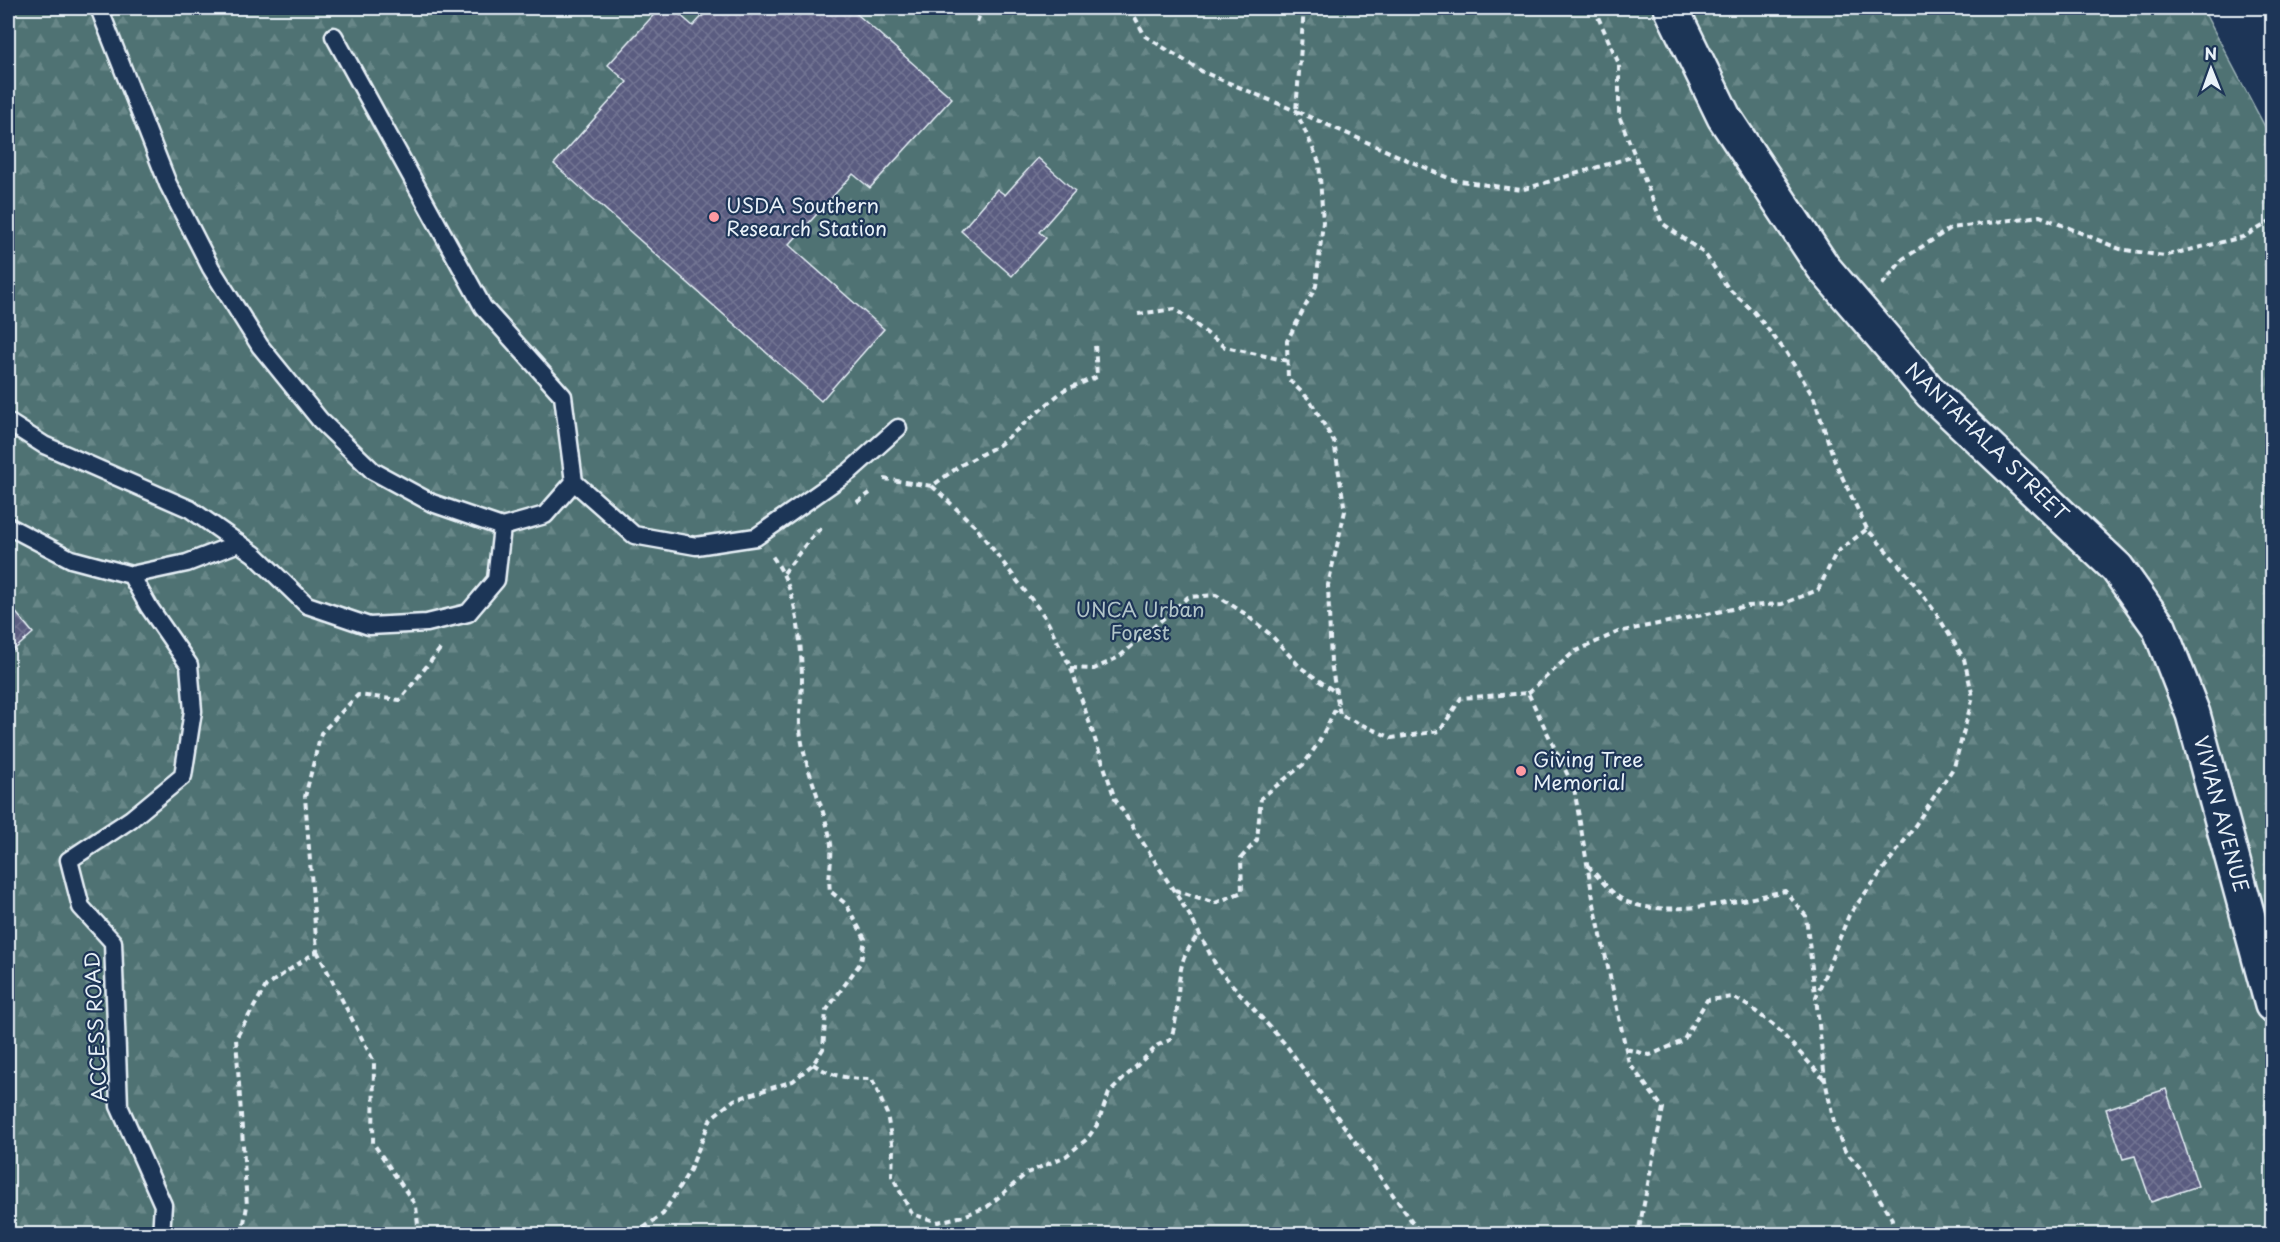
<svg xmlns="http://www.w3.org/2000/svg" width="2280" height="1242" font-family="'Playpen Sans',sans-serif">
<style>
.forest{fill:url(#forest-firs);stroke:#9cb2b6;stroke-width:1.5}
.building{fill:url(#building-cross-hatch);stroke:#e8f1f8;stroke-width:1.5}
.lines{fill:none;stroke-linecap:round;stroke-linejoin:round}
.service-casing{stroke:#e8f1f8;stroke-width:21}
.minor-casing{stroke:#e8f1f8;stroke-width:38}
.path{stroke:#e8f1f8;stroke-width:4;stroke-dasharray:6 4.5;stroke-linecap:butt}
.service{stroke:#1d3557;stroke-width:16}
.minor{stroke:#1d3557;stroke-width:33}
.poi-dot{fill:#ff9aa2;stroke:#1d3557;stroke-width:2}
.labels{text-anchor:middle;stroke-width:4.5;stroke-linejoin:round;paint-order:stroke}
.poi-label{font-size:20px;fill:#e8f1f8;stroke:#1d3557;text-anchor:start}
.street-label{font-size:20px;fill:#e8f1f8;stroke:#1d3557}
.park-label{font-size:20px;fill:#b2c5c9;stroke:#1d3557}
</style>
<defs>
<pattern id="forest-firs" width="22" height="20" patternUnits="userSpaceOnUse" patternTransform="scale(1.5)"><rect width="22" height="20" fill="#4f7273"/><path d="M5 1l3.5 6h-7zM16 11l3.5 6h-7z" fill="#688788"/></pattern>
<pattern id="building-cross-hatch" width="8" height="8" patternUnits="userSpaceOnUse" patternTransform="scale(1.5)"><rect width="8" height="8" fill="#5a5c80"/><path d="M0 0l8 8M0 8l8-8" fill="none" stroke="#727493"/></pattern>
</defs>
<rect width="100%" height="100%" fill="#1d3557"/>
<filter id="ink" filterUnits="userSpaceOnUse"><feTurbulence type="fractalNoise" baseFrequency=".0167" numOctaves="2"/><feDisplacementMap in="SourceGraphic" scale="12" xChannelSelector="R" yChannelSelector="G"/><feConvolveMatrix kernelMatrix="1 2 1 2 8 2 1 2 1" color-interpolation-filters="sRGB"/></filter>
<g filter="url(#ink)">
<path class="forest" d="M8,8H2202L2272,140V1234H8Z"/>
<path class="building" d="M660,8H672L693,26L710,8H850L952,98L870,188L853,174L789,245L884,329L821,401L554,164L627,82L608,65Z
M1038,158L1075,191L1039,232L1046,238L1012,276L961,231L997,189L1005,195Z
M8,603L33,633L8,655Z
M2166,1089L2198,1186L2151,1202L2135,1156L2123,1159L2106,1109Z"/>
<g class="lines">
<g class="service-casing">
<path id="service" d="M99,8L168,184L211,268L260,346L320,420L373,471L432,503L502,527L545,515L574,482L563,396L483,307L334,36
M8,422L44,445L190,509L254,554L307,605L369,626L427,623L468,613L496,580L502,527
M574,482L634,535L696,546L756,537L850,471L898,428
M8,526L71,559L131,575L187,563L239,543
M131,575L149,607L189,665L193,711L183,776L131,819L69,860L81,907L113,942L119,1106L163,1205L161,1234"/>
</g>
<g class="minor-casing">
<path id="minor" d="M1671,8L1724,117L1823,267L1931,393L2117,568L2159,627L2193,714L2272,1005"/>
</g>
<path class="path" d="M1130,8L1145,36L1203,72L1296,111L1319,162L1323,222L1316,286L1287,341L1288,379L1310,400L1334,442L1345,511L1328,585L1331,663L1340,715L1392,738L1440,731L1461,698L1528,693L1574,788L1594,904L1629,1063L1663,1108L1638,1234
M1304,8L1296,111L1453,180L1521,190L1635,156
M1594,8L1619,64V116L1662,223L1705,254L1728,288L1754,312L1786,352L1814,398L1835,462L1867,529L1906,573L1936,613L1964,659L1973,697L1954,767L1908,836L1849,915L1816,997L1825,1080L1835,1127L1845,1151L1863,1171L1892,1219L1890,1234
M977,22L982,8
M1882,285L1903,259L1951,228L2040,216L2120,249L2164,256L2243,237L2272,221
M1138,314L1175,309L1225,347L1288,361
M884,479L932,486L961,465L999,445L1064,390L1097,377L1095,343
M932,486L975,526L1045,617L1071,668L1115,799L1190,916L1218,969L1286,1045L1421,1234
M857,502L870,493
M784,573L809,540L824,525
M1071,668L1094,669L1119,657L1188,597L1216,595L1244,613L1271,635L1300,667L1335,692
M1528,693L1574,652L1618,632L1747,606L1782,604L1818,590L1836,553L1867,529
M1588,866C1598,876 1612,895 1625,901C1664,919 1744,900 1785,891L1806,916L1815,994
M1175,890L1215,903L1242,892L1241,858L1257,840L1261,798L1304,764L1319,742L1338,704
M317,951L374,1062L373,1143L416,1206L419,1234
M1626,1049L1650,1055L1683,1041L1707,1000L1733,997L1750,1007L1776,1027L1825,1080
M813,1064C832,1077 849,1079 872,1079L887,1114L893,1149L892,1176L912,1214L938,1222L963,1216L987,1207L1027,1173L1066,1156L1087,1139L1097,1125L1109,1093L1158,1045L1170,1040C1181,1013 1175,988 1183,961C1186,951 1193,942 1199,933
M242,1234L247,1206L236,1038L266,986L317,951L305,797L321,733L358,695L400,700L441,648
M635,1234L663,1214L690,1170L711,1118L734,1100L793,1081L813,1064L823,1049L826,1011L861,962L865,939L846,904L830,891C827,869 835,858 829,833C821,801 806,770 801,737C798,718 802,697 802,678C801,637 797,589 772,556"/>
<use href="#service" class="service"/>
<use href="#minor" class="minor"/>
</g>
</g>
<g class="poi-dot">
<circle cx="714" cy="217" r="6"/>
<circle cx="1521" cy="771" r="6"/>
</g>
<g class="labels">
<g class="poi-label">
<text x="726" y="213">USDA Southern<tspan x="726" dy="23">Research Station</tspan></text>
<text x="1533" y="767">Giving Tree<tspan x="1533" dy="23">Memorial</tspan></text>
</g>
<g class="street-label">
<text transform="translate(1987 442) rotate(44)" y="7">NANTAHALA STREET</text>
<text transform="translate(2221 814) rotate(75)" y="7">VIVIAN AVENUE</text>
<text transform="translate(96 1027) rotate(-93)" y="7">ACCESS ROAD</text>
</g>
<g class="park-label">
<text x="1140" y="617">UNCA Urban<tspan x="1140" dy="23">Forest</tspan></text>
</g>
</g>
<rect width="2280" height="1242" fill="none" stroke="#1d3557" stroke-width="30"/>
<rect x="15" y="15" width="2250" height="1212" fill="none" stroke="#e8f1f8" stroke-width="2" filter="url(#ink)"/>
<g transform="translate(2211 69) rotate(359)" stroke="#1d3557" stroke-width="4.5" paint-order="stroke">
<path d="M0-4.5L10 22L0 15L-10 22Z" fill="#e8f1f8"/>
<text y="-9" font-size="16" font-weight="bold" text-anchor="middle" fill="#e8f1f8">N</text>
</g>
</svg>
